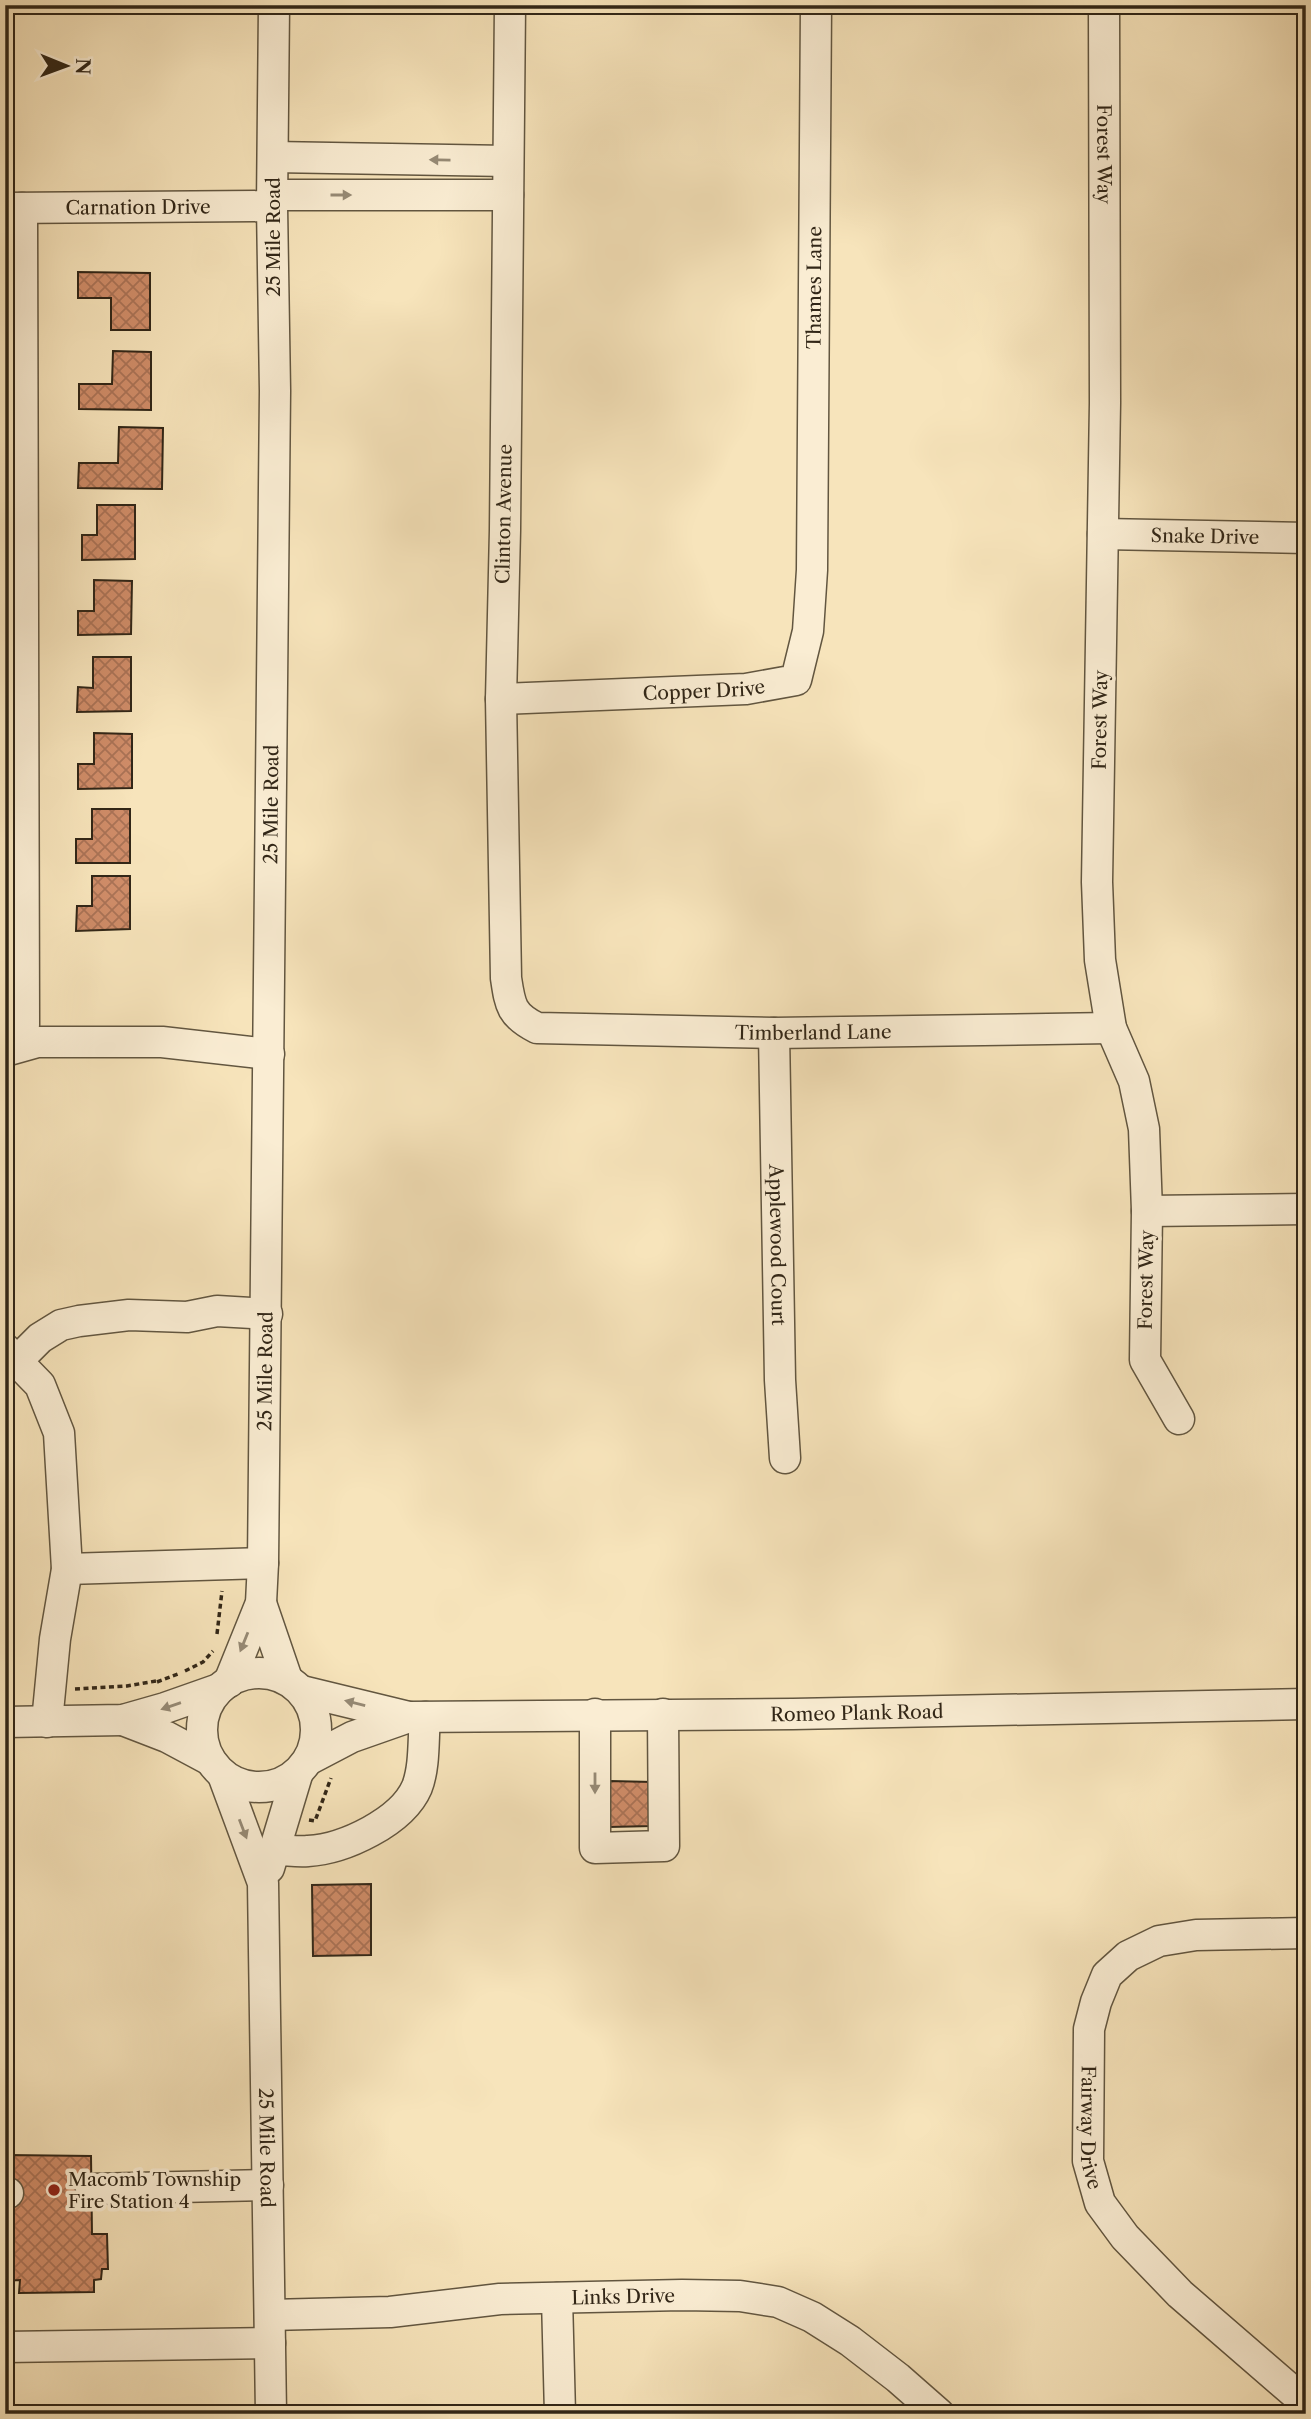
<svg xmlns="http://www.w3.org/2000/svg" width="1311" height="2419" viewBox="0 0 1311 2419" font-family="'Libre Caslon Text',serif">
<defs>
<pattern id="building-cross-hatch" width="8" height="8" patternUnits="userSpaceOnUse" patternTransform="scale(1.75)"><rect width="8" height="8" fill="#cf8c68"/><path d="M0 0l8 8M0 8l8-8" fill="none" stroke="#a97255"/></pattern>
</defs>
<rect width="100%" height="100%" fill="#f7e4bb"/>
<filter id="stains"><feTurbulence type="fractalNoise" baseFrequency=".00286" numOctaves="4"/><feColorMatrix values="0 0 0 0 .2 0 0 0 0 .09 0 0 0 0 .02 0 0 0 .5 -.17"/></filter>
<radialGradient id="worn" r=".72"><stop offset=".6" stop-color="#630" stop-opacity="0"/><stop offset="1" stop-color="#630" stop-opacity=".3"/></radialGradient>
<!-- building -->
<path fill="url(#building-cross-hatch)" stroke="#312617" stroke-width="2" d="M78 272 150 273V330H111V298H78Z
M113 351 151 352V410L79 409V384H112Z
M119 427 163 428 162 489 78 488 79 463H118Z
M97 505H135V559L82 560V535H97Z
M94 580 132 581 131 634 78 635V611H94Z
M93 657H131V711L77 712 78 687 93 688Z
M94 733 132 734V788L78 789V764H94Z
M92 809H130V863H76V839H92Z
M92 876H130V929L76 931 77 906H92Z
M610 1781 652 1782V1826L609 1827Z
M371 1884V1955L313 1956 312 1885Z
M8 2155 91 2156 92 2234H107L108 2269H102L101 2279 94 2280V2292L19 2293 20 2280 5 2281V2236H14V2223H7Z"/>
<g fill="none" stroke-linecap="round" stroke-linejoin="round">
<!-- minor casing -->
<g stroke="#625640" stroke-width="33">
<g id="minor">
<path id="s1" d="M510 5 505 530 501 699 506 978C510 1005 511 1015 537 1028L774 1033 1111 1028"/>
<path id="s2" d="M1104 5 1105 403 1097 882 1100 960 1111 1028 1134 1081 1144 1129 1147 1211 1145 1360 1179 1419"/>
<path d="M273 157 508 161"/>
<path d="M273 195H508"/>
<path id="s3" d="M5 208 272 206"/>
<path d="M22 208 24 1025"/>
<path id="s4" d="M1103 534 1306 538"/>
<path id="s5" d="M501 699 746 689 796 680 808 631 812 570 816 5"/>
<path id="s6" d="M774 1033 780 1380 785 1458"/>
<path d="M5 1051 37 1042H162L269 1054"/>
<path d="M1147 1211 1306 1209"/>
<path d="M5 1349 40 1385 59 1433 67 1569 55 1639 47 1722"/>
<path d="M17 1361 40 1338 61 1325 79 1321 129 1315 187 1317 217 1311 267 1314"/>
<path d="M67 1569 263 1563"/>
<path d="M261 1603 287 1679"/>
<circle cx="259" cy="1730" r="57"/>
<path id="s7" d="M229 1682 261 1603 263 1563 275 391 272 206 274 5"/>
<path id="s8" d="M302 1691 409 1717 793 1714 1306 1704"/>
<path d="M595 1714V1848L664 1846 663 1714"/>
<path d="M123 1720 167 1737 210 1760"/>
<path d="M5 1722 123 1720 165 1708 219 1689"/>
<path d="M310 1759 352 1737 409 1717"/>
<path id="s9" d="M223 1775 263 1883 271 2414"/>
<path d="M275 1850C286 1850 297 1852 308 1851 344 1849 402 1822 417 1787 425 1766 423 1739 425 1717"/>
<path d="M269 1868 297 1775"/>
<path id="s10" d="M1306 1933 1196 1935 1159 1941 1128 1956 1107 1975 1096 2002 1089 2029 1088 2161 1100 2203 1125 2237 1180 2294 1306 2403"/>
<path d="M91 2189 268 2185"/>
<path d="M5 2193H8"/>
<path d="M557 2298 560 2414"/>
<path id="s11" d="M270 2315 390 2312 500 2299 682 2295 740 2296 778 2302 812 2317 850 2341 898 2378 939 2414"/>
<path d="M5 2347 270 2343"/>
</g>
</g>
<!-- path -->
<path stroke="#312617" stroke-width="3.5" stroke-dasharray="5 3.5" stroke-linecap="butt" d="M217 1634 222 1591
M185 1671 203 1662 213 1651
M157 1682 178 1674
M75 1689 127 1686 156 1681
M309 1820 315 1821 331 1778"/>
<!-- minor -->
<use href="#minor" stroke="#faedd3" stroke-width="30"/>
</g>
<!-- one-way arrows -->
<defs><path id="oneway-solid" d="M-6-.8H1V-3.2L6.5 0L1 3.2V.8H-6Z" transform="scale(1.75)"/></defs>
<g fill="#968a75">
<use href="#oneway-solid" transform="translate(440 160) rotate(-179)"/>
<use href="#oneway-solid" transform="translate(341 195)"/>
<use href="#oneway-solid" transform="translate(244 1642) rotate(112)"/>
<use href="#oneway-solid" transform="translate(355 1703) rotate(-166)"/>
<use href="#oneway-solid" transform="translate(171 1706) rotate(161)"/>
<use href="#oneway-solid" transform="translate(595 1783) rotate(90)"/>
<use href="#oneway-solid" transform="translate(243 1829) rotate(69)"/>
</g>
<!-- markers -->
<circle fill="#8f2418" stroke="#faedd3" stroke-width="2.5" cx="54" cy="2190" r="7"/>
<g text-anchor="middle" dominant-baseline="central" stroke-width="7" stroke-linejoin="round" paint-order="stroke">
<!-- street labels -->
<g font-size="19" fill="#312617" stroke="#faedd3">
<text stroke="none"><textPath href="#s2" startOffset="149">Forest Way</textPath></text>
<text stroke="none"><textPath href="#s3" startOffset="133">Carnation Drive</textPath></text>
<text transform="translate(273 237) rotate(-90)">25 Mile Road</text>
<text stroke="none"><textPath href="#s5" startOffset="690">Thames Lane</textPath></text>
<text transform="translate(504 514) rotate(-89)">Clinton Avenue</text>
<text stroke="none"><textPath href="#s4" startOffset="102">Snake Drive</textPath></text>
<text stroke="none"><textPath href="#s5" startOffset="203">Copper Drive</textPath></text>
<text transform="translate(1100 720) rotate(-89)">Forest Way</text>
<text stroke="none"><textPath href="#s7" startOffset="884">25 Mile Road</textPath></text>
<text stroke="none"><textPath href="#s1" startOffset="1312">Timberland Lane</textPath></text>
<text stroke="none"><textPath href="#s6" startOffset="212">Applewood Court</textPath></text>
<text transform="translate(1146 1280) rotate(-89)">Forest Way</text>
<text stroke="none"><textPath href="#s7" startOffset="317">25 Mile Road</textPath></text>
<text stroke="none"><textPath href="#s8" startOffset="558">Romeo Plank Road</textPath></text>
<text stroke="none"><textPath href="#s10" startOffset="366">Fairway Drive</textPath></text>
<text stroke="none"><textPath href="#s9" startOffset="380">25 Mile Road</textPath></text>
<text stroke="none"><textPath href="#s11" startOffset="354">Links Drive</textPath></text>
</g>
<!-- poi labels -->
<g font-size="19" fill="#312617" stroke="#faedd3" text-anchor="start">
<text x="68" y="2179">Macomb Township<tspan x="68" dy="22">Fire Station 4</tspan></text>
</g>
</g>
<!-- margin -->
<rect width="1311" height="2419" fill="none" stroke="#f7e4bb" stroke-width="28"/>
<rect x="7" y="7" width="1297" height="2405" fill="none" stroke="#312617" stroke-width="3.5"/>
<rect x="14" y="14" width="1283" height="2391" fill="none" stroke="#312617" stroke-width="2"/>
<!-- north arrow -->
<g transform="translate(66 66) rotate(91)" stroke="#faedd3" stroke-width="5" paint-order="stroke">
<path d="M0-5L12 26L0 18L-12 26Z" fill="#312617"/>
<text y="-10" font-size="19" font-weight="bold" text-anchor="middle" fill="#312617">N</text>
</g>
<rect width="100%" height="100%" filter="url(#stains)"/>
<rect width="100%" height="100%" fill="url(#worn)"/>
</svg>
